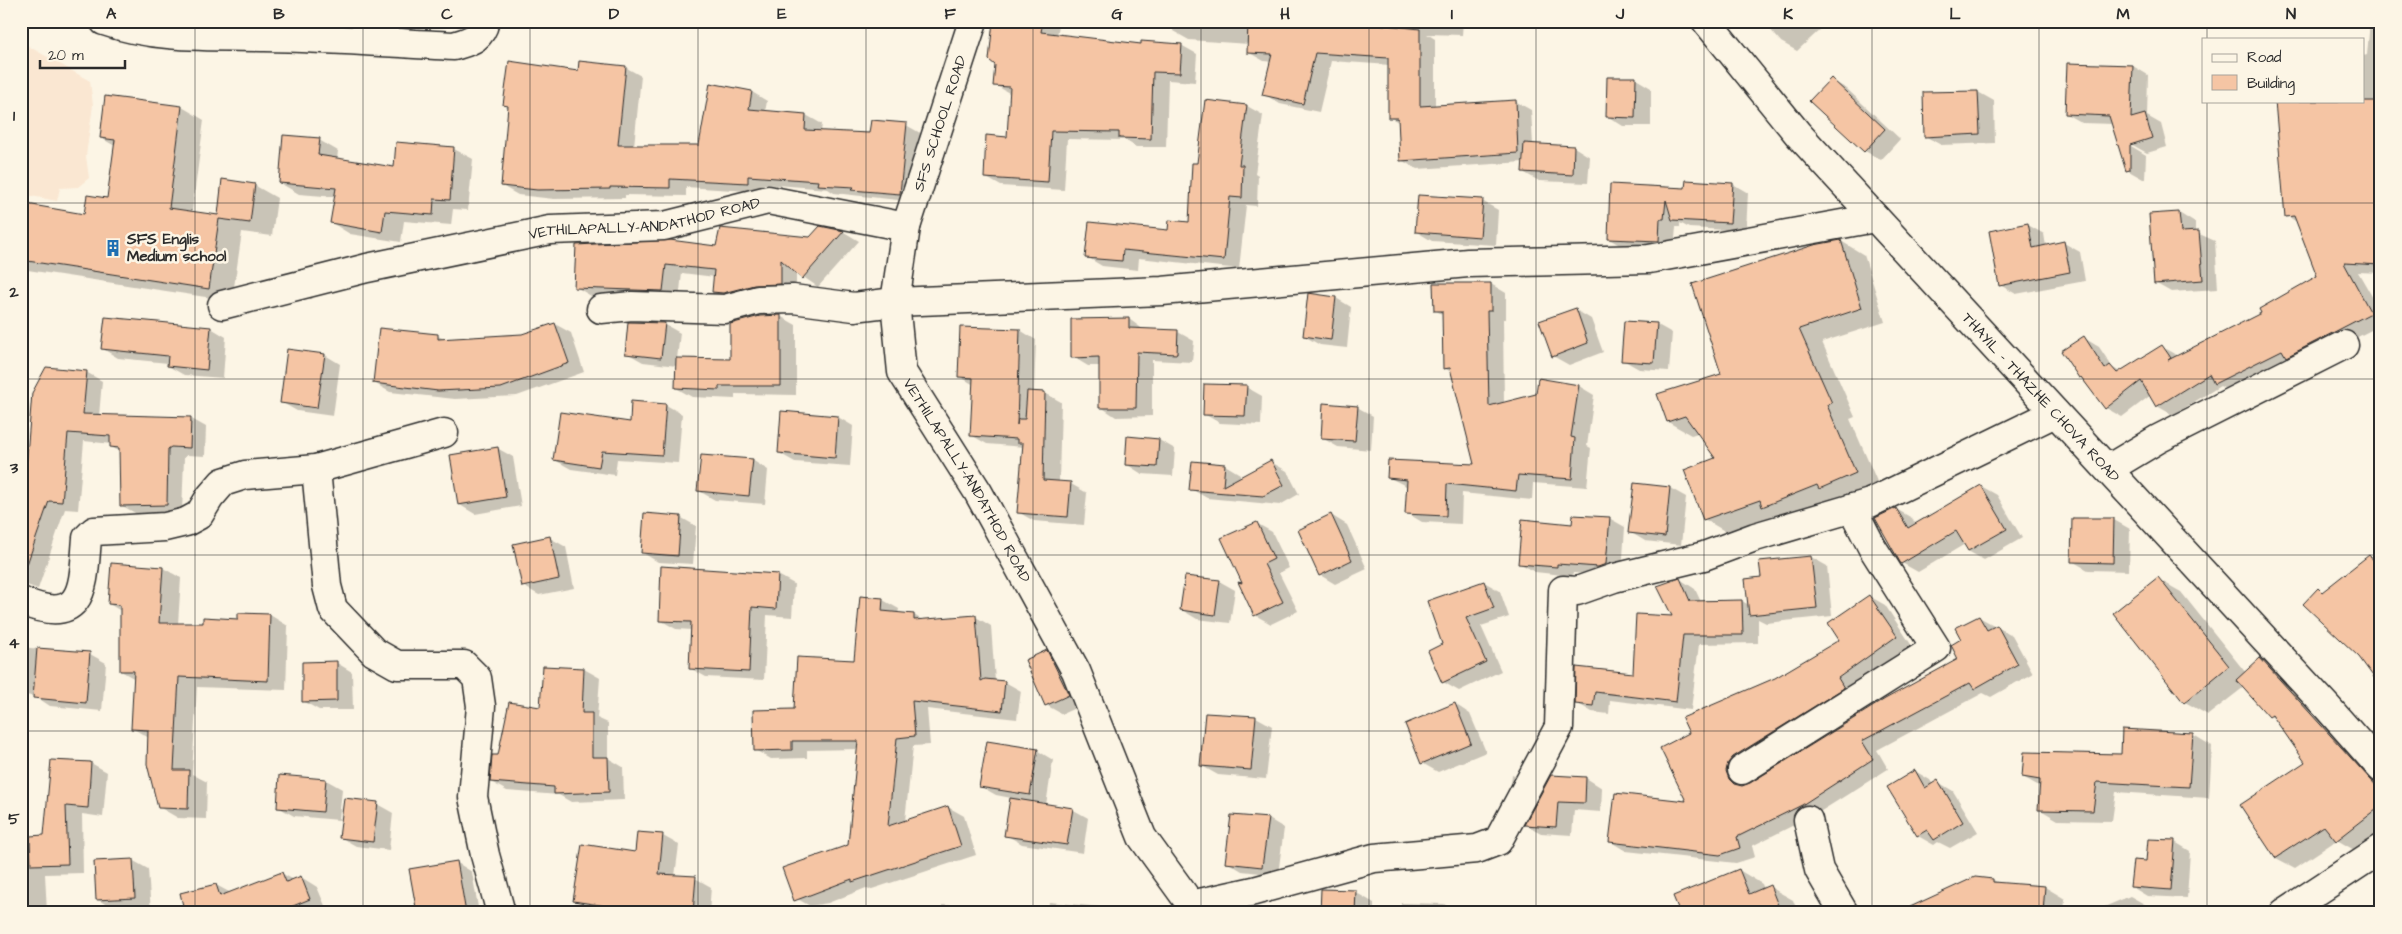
<svg xmlns="http://www.w3.org/2000/svg" width="2402" height="934" viewBox="0 0 2402 934" font-family="'Architects Daughter',sans-serif">
<rect width="100%" height="100%" fill="#fcf5e5"/>
<filter id="ink" filterUnits="userSpaceOnUse"><feTurbulence type="fractalNoise" baseFrequency=".02" numOctaves="2"/><feDisplacementMap in="SourceGraphic" scale="10" xChannelSelector="R" yChannelSelector="G"/><feConvolveMatrix kernelMatrix="1 2 1 2 8 2 1 2 1" color-interpolation-filters="sRGB"/></filter>
<g filter="url(#ink)">
<!-- built -->
<path fill="#fae7d2" d="M21 42 90 81 93 105 86 156 89 178 78 187 60 188 57 201 21 194Z"/>
<!-- shadow -->
<path fill="#0003" d="M994 21H1060L1057 35 1142 45H1181L1197 54 1195 82 1168 80 1166 147H1136L1125 140 1067 139 1064 190 1001 186 985 177 1008 138 1011 94 995 85 997 64Z
M1174 21H1372V26L1409 29 1402 25V21H1463L1462 35 1427 34 1435 39V106L1515 101 1531 110 1533 145 1574 147 1590 157 1588 183 1539 181 1523 172 1524 162 1417 169 1401 160 1400 123 1389 117 1390 65 1331 61 1319 112 1280 104 1264 94 1272 62 1264 61 1248 52 1249 44 1189 40 1173 31Z
M1763 21H1818L1823 27 1797 51 1781 42Z
M2370 21H2381V273L2358 272 2381 312V325L2303 365 2231 392 2220 386 2173 415 2157 406 2151 395 2122 417 2106 408 2080 377 2084 338 2099 347 2113 368 2120 372 2162 347 2178 356 2263 314 2318 276 2297 222 2287 216 2363 101V56L2367 55Z
M2133 66 2148 75 2147 116 2161 124 2167 147 2147 153 2131 144V146L2146 155 2145 179H2143L2127 170 2113 124 2082 123 2066 114Z
M625 67 641 76 634 146 700 147 752 92 767 101 765 112 806 115 822 124 821 132 870 134 906 125 922 134 916 202 834 193 828 189 764 184 763 192 686 187V196L625 195V198L554 199 518 195 502 186 510 107 504 104 579 72Z
M1636 79 1651 88V126H1623L1607 116Z
M1831 80 1847 89 1900 139 1881 160 1865 151 1811 101Z
M1978 92 1994 101 1995 143 1941 145 1925 136 1924 94Z
M106 97 182 107 204 120 192 212 219 216 254 185 277 198 272 236 242 232 232 301 21 269V204L85 215 108 200 115 146 101 138Z
M1206 101 1247 106 1263 115 1255 174 1258 176 1257 206 1246 205 1239 269 1139 258 1138 270 1102 266 1087 257 1191 223Z
M319 140 338 151 337 160 395 169 454 149 473 159 468 210 453 209 451 225 404 221 401 242 350 234 332 223 336 197 299 194 280 183Z
M1733 184 1748 193 1746 231 1689 228 1680 223V227H1676L1674 250 1625 248 1609 239 1611 186 1686 189Z
M1482 201 1498 210 1496 245 1432 241 1417 232Z
M2179 213 2195 223V232L2215 241 2218 289 2171 292 2155 283Z
M2028 225 2044 234 2046 246 2064 243 2080 252 2085 281 2016 294 2000 285Z
M820 227 844 232 859 241 818 287 796 272V292L729 301 713 292 715 277 682 273 679 300 591 296 576 287 717 247 811 238Z
M1841 241 1864 255 1885 322 1822 342 1855 417 1850 419 1879 486 1787 520 1778 514 1728 533 1704 519 1717 459 1698 433 1691 435 1668 422 1722 375Z
M1491 284 1506 293V319H1503L1504 404 1579 386 1594 395 1587 446 1591 448 1587 487 1533 483 1532 500 1462 493 1461 524 1422 522 1407 513 1408 487 1388 477 1476 465 1451 372 1444 368 1443 315 1435 310Z
M1336 298 1351 307 1347 348 1320 345 1304 336Z
M1576 310 1591 319 1603 352 1569 365 1553 356Z
M780 316 796 325V395L735 394V399L692 397 676 388 677 366 643 362 627 353 664 324 680 333 677 359 731 361Z
M1129 319 1144 330 1178 332 1194 341 1192 362 1152 360V416L1116 417 1101 407V366H1088L1073 357Z
M555 324 571 333 584 372 517 396 455 399 390 392 374 383 438 336 444 339 522 336Z
M1656 324 1672 333 1669 371 1639 369 1623 360Z
M211 328 226 337 223 378 184 375 168 366V363L118 358 103 349Z
M1020 330 1036 340 1034 392 1045 393 1061 402 1059 482 1071 484 1087 493 1084 525 1034 521 1018 512 1024 447 987 444 971 435 974 385 959 376Z
M325 355 340 364 333 416 297 411 281 402Z
M86 372 102 381 99 416 190 418 206 427 205 456 187 455 184 458 182 513 137 514 121 505V452L111 447V444L84 441 78 510 65 509 38 589 21 583V468L27 469Z
M1246 387 1262 396 1261 425 1220 423 1204 414Z
M666 405 682 414 678 463 617 459 615 475 571 469 555 460Z
M1357 407 1373 416 1371 450 1338 447 1322 438Z
M838 417 853 426 850 466 795 462 779 453Z
M1159 440 1175 449 1173 476 1142 474 1126 464Z
M497 448 513 457 521 506 475 514 460 505Z
M752 460 768 470 765 504 715 500 699 491Z
M1271 462 1287 471 1299 494 1280 505 1207 498 1191 489 1225 465 1240 474V478Z
M1981 486 1997 495 2022 538 1984 560 1968 551 1965 544 1918 572 1902 563 1876 519 1896 509 1912 518 1916 525Z
M1670 488 1686 497 1681 545 1645 541 1630 532Z
M1331 515 1347 525 1367 569 1335 584 1320 575Z
M680 517 696 526 693 564 658 562 643 553Z
M1609 518 1625 527 1622 573 1615 575 1573 573 1572 576 1535 572 1519 563 1573 525Z
M2114 520 2130 529 2129 571 2088 570 2072 561Z
M1256 523 1272 532 1289 568 1279 573 1298 611 1271 624 1255 615 1244 584Z
M550 538 566 547 574 588 539 595 523 586Z
M2369 556 2381 563V685L2318 589 2324 592Z
M1811 557 1827 566 1832 616 1766 623 1758 619V643L1699 644 1691 710 1610 700 1609 714 1592 712 1577 703 1578 668 1634 675 1674 618 1680 579 1695 589 1701 602 1742 601 1749 605 1762 578 1761 562Z
M163 568 181 578 178 624 204 625 270 615 288 626 286 690 197 687 192 774 207 782 206 819 178 818 159 807 149 738 132 728 135 679 121 671V611L109 604Z
M778 575 794 584 792 617 767 615 764 680 706 677 690 668 692 630 676 629 660 620Z
M2158 579 2181 592 2246 673 2260 659 2279 670 2381 784V831L2356 851 2337 840 2295 868 2276 858 2242 805 2307 762 2277 720 2270 716 2244 687 2208 715 2185 702Z
M1219 581 1235 590 1230 623 1197 619 1182 610Z
M1484 582 1500 591 1509 617 1481 626 1501 671 1459 691 1443 682V645Z
M1869 596 1885 605 1912 646 1853 687 1742 781 1744 786 1751 784 1959 660 1963 640 1979 617 2012 635 2033 673 1991 697 1983 693 1877 750 1888 769 1818 813 1752 846 1755 857 1736 863 1626 851 1611 842 1688 802 1691 734 1775 679 1841 640Z
M883 600 899 609 898 614 914 615 922 620 976 617 991 626 995 681 1005 682 1021 691 1017 719 927 709 930 745 913 746 905 821 948 807 964 816 976 855 869 890 866 888 828 903 810 906 794 897 850 846 858 749 807 750V758L771 759 755 750 795 710 855 661Z
M21 647 90 654 106 663 102 711 50 706 35 696 21 695Z
M1047 652 1063 661 1084 704 1062 714 1046 705Z
M337 663 352 672 353 710H319L303 701Z
M584 669 600 678 597 718 608 723V758L623 767 624 800 571 802 559 795 507 791 491 782 541 709Z
M2381 694V703L2377 697Z
M1455 704 1470 714 1486 752 1438 772 1422 763Z
M1256 717 1272 726 1266 779 1218 775 1202 766Z
M2192 734 2212 746 2209 798 2116 792 2112 821 2058 820 2039 809 2041 787 2023 777 2122 755Z
M1038 751 1053 760 1046 805 1072 809 1088 818 1083 853 1022 844 1006 835 1011 798 996 795 980 786Z
M91 763 107 772 103 817 82 814 83 873 45 874 47 913H21V841L32 842 45 836Z
M1915 771 1930 780 1933 785 1938 782 1953 791 1978 832 1950 848 1938 842 1934 845 1918 836 1888 787Z
M1512 774 1532 783 1526 793 1511 785Z
M1552 776 1586 778 1602 788 1601 812 1574 810 1572 835 1541 833 1526 825Z
M326 780 342 789 339 820 294 816 278 807Z
M377 804 393 813 389 850 356 846 340 837Z
M1269 819 1284 828 1278 875 1242 871 1227 862Z
M663 836 679 845 675 876 695 878 711 887 709 913H612L590 909 575 900 636 853Z
M2175 842 2190 851 2187 898 2147 896 2132 887 2148 862Z
M132 860 148 869 151 913H109L110 907 97 899Z
M456 862 472 872 479 913H418Z
M1739 870 1762 884 1764 889 1770 887 1793 900 1798 913H1681Z
M281 873 294 880 301 877 317 887 326 908 319 911 320 913H186L216 885 231 893Z
M1975 878 1993 880 1999 883 2045 887 2065 899 2064 913H1900Z
M1355 892 1374 903V913H1322Z
M2130 896 2146 905 2149 913H2090Z
M1049 902 1112 908 1121 913H1048Z
M1401 903 1444 904 1458 913H1401Z
M942 905 979 907 989 913H942Z
M1259 908 1266 913H1243Z
M2322 908 2350 911 2354 913H2315Z"/>
<!-- building -->
<path fill="#f5c5a4" stroke="#2b2b2b" d="M993 21H1043L1041 32 1141 44V41L1182 44 1180 73 1153 72 1151 139 1119 138V132L1051 131 1048 182 984 178 986 135 1007 137 1010 87 993 86 995 65 989 60Z
M1248 21H1350L1420 29V106L1516 100 1518 153 1400 161 1398 118H1388V58L1315 53 1303 104 1262 95 1272 54 1247 53Z
M509 61 578 71 579 61 626 66 618 145H699L710 83 752 91 749 109 806 114 805 130 869 133 871 120 907 123 900 194 851 190 854 187 817 185 818 181 748 176V183L670 179V188L610 187V189L537 190 501 186 508 106 503 105Z
M2067 63 2133 65 2131 118 2145 114 2152 138 2130 145V170L2126 171 2109 116 2065 114Z
M1607 77H1636L1635 118 1606 117Z
M1831 78 1885 129 1864 152 1809 101Z
M1978 91 1980 134 1924 137 1923 92Z
M105 96 182 106 169 208 218 215 222 179 255 184 250 223 219 219 209 289 21 260V203L84 214 87 195 107 198 115 140 100 138Z
M1205 100 1247 105 1239 165H1243L1242 198 1230 197 1224 260 1123 250 1122 261 1085 258 1089 222 1168 230 1169 220 1189 222 1192 163H1197Z
M2275 101H2381V265L2344 263 2371 313 2286 357 2282 350 2214 384 2209 374 2156 407 2141 381 2105 409 2081 377 2079 378 2061 351 2084 336 2105 369 2110 365 2117 373 2162 345 2171 358 2168 360 2261 313 2259 309 2317 276 2294 216 2285 217Z
M283 135 320 138 318 155 394 167 396 142 454 147 450 200 434 199 433 215 385 211 382 232 330 223 336 188 279 183Z
M1524 143 1574 146 1573 175 1522 172Z
M1686 180 1733 183 1730 223 1672 220 1666 200 1664 219H1660L1659 241 1608 239 1610 184 1685 188Z
M1418 195 1483 199 1480 237 1415 232Z
M2179 212 2181 232 2199 231 2203 280 2154 284 2149 214Z
M2028 223 2033 248 2064 241 2070 272 1999 286 1989 231Z
M820 226 844 231 802 279 781 260V284L754 285 723 293 712 292 714 270 666 265 663 291 574 288 576 245 670 240 716 246 720 228 810 237Z
M1841 240 1862 308 1799 329 1832 403 1827 405 1856 473 1819 489 1817 485 1762 507 1760 500 1703 520 1684 470 1715 458 1685 416 1667 422 1657 394 1721 374 1692 284 1814 245Z
M1433 283H1491V311H1487L1489 406 1536 394 1538 378 1579 385 1571 437 1575 438 1572 479 1518 475 1516 491 1447 484 1446 516 1405 514 1407 480 1387 478 1388 460 1474 464 1450 368 1443 369 1442 311H1434Z
M1308 293 1336 297 1331 340 1303 336Z
M1576 308 1588 343 1552 357 1539 321Z
M781 315V386H719V390L675 388 676 358 730 359V324L760 316Z
M105 317 211 327 207 370 167 366 168 356 101 349Z
M1129 318V328L1178 330 1177 354 1137 352 1136 408H1099V357L1071 358V319Z
M1624 321 1657 323 1654 363 1621 361Z
M628 322 665 323 661 358 625 354Z
M555 323 569 363 501 388 438 391 373 383 379 328 438 334V339L522 334Z
M960 327 1020 329 1017 425 1018 419H1025L1027 391 1045 392 1043 480 1071 482 1068 517 1017 513 1023 443H1017V439L970 436 973 378 958 377Z
M287 349 325 354 317 408 280 403Z
M46 367 87 371 83 414 191 417 190 448 171 447 168 449 167 505 120 506 119 448 110 447V436L68 433 62 502 49 501 25 570H21V467L26 468 32 393Z
M1204 384 1247 385 1245 416 1203 415Z
M631 401 666 404 662 455 602 451 599 467 553 460 560 412 630 422Z
M1323 403 1358 406 1355 441 1321 439Z
M781 411 838 416 835 458 778 453Z
M1127 436 1159 439 1157 467 1125 465Z
M498 447 506 497 458 505 450 455Z
M701 455 753 459 749 496 697 491Z
M1271 460 1284 485 1263 496 1189 490 1192 461 1225 464 1223 486Z
M1634 483 1670 487 1665 537 1628 533Z
M1981 485 2007 529 1968 551 1956 531 1901 564 1875 518 1896 508 1908 528Z
M644 513 681 516 678 556 641 553Z
M1331 514 1352 560 1319 576 1298 530Z
M1573 515 1610 517 1606 564 1598 567 1557 564V567L1518 564 1522 519 1572 524Z
M2072 518H2114L2113 563 2071 562Z
M1257 522 1274 559 1264 564 1283 602 1254 616 1238 582 1242 583 1221 538Z
M550 536 559 579 522 587 513 544Z
M2369 555 2381 569V687L2359 657 2303 604 2318 588 2322 592Z
M1811 556 1817 608 1749 615 1745 579 1761 577 1759 561Z
M111 563 163 567 159 623H203V617L238 619V613L270 614 268 681 179 677 174 770H189L188 809 158 808 147 764 148 730 131 729 134 671H120V605L108 604Z
M661 566 778 574 776 609 752 607 749 672 689 669 691 622 659 621Z
M1185 576 1220 580 1215 615 1180 610Z
M2158 577 2229 666 2184 703 2113 613Z
M1680 578 1690 601 1742 600 1743 635H1683L1676 702 1595 692 1593 706 1575 704 1576 667 1633 673 1636 614 1672 616 1657 586Z
M1484 581 1494 608 1466 618 1486 662 1442 683 1428 651 1442 644 1427 601Z
M1869 595 1897 636 1838 678 1844 688 1733 757 1728 763 1726 771 1729 779 1734 784 1742 786 1750 783 1885 699 1958 659 1951 645 1961 639 1955 628 1979 616 1987 630 1997 625 2018 664 1974 689 1970 683 1862 741 1873 759 1802 805 1737 837 1740 848 1720 855 1609 842 1615 793 1686 801 1660 748 1689 733 1682 718 1775 678 1839 640 1828 623Z
M860 596 883 598 882 611 914 614V620L976 615 981 681 985 679 1005 681 1002 711 912 701 915 736 897 738 888 826 948 806 961 846 852 882V879L794 901 782 868 848 845 858 741H792V750L754 751 753 710 794 709 797 657 854 660Z
M37 648 90 652 86 703 33 698Z
M1047 650 1069 695 1045 706 1025 660Z
M2260 658 2381 791V806L2336 841 2324 826 2275 858 2240 805 2305 762 2272 715 2269 717 2236 680Z
M337 661V701L302 702V662Z
M543 666 584 668 582 713H592V757H608L609 792 554 794V787L490 782 492 755H498L509 702 540 707Z
M1455 703 1471 743 1421 764 1405 724Z
M1205 713 1256 716 1251 770 1200 766Z
M2122 729 2193 733 2189 787 2097 782 2093 811 2038 810 2040 780 2022 777 2024 752 2121 754Z
M987 741 1038 749 1030 795 979 787Z
M51 760 91 762 88 808 66 806 68 864 31 865 30 836 44 835Z
M1915 770 1925 788 1938 780 1963 822 1934 840 1927 830 1917 836 1887 787Z
M279 775 326 779 323 812 277 808Z
M1551 775 1586 777 1585 803 1558 802 1556 827 1524 825Z
M344 798 378 802 373 842 339 838Z
M1010 798 1073 808 1067 845 1004 836Z
M1231 815 1269 818 1262 867 1225 863Z
M637 832 663 834 659 874 696 876 693 913 633 910 573 901 582 844 635 852Z
M2148 839 2175 840 2171 890 2130 887 2133 860 2146 861Z
M133 859 135 898 96 900 94 861Z
M457 861 466 913H417L409 869Z
M1739 869 1749 894 1770 885 1781 913H1680L1673 896Z
M282 872 286 882 301 876 310 899 276 913H182L184 910 180 893 216 884 220 896Z
M1975 877 1993 879V882L2045 886 2043 913H1897Z
M1321 889 1356 890 1355 913H1320Z"/>
<g fill="none" stroke-linecap="round" stroke-linejoin="round">
<!-- minor casing -->
<g stroke="#2b2b2b" stroke-width="31">
<g id="minor">
<path d="M104 21C155 39 211 36 265 37 328 38 391 43 454 46 470 41 481 39 485 21"/>
<path id="s1" d="M1706 21 1798 134 2328 708 2381 768"/>
<path id="s2" d="M906 227 973 21"/>
<path id="s3" d="M222 305 367 268 550 230 664 226 768 200 906 227 895 302 902 372 978 492 1076 671 1142 837 1197 913"/>
<path d="M601 309 632 306 725 309 758 300 793 299 854 307 895 302 1162 291 1468 263 1649 259 1875 218"/>
<path d="M316 469 327 586 333 609 374 652 397 665H464L477 678 481 706 473 797 485 855 501 913"/>
<path d="M2108 469 2158 439 2344 345"/>
<path d="M21 601C86 628 83 585 87 538L94 531 165 527 186 522 199 515 210 497 223 482 245 475 316 469 444 433"/>
<path d="M1742 770 1936 648 1872 547 1852 508"/>
<path d="M1808 820 1819 870 1844 913"/>
<path d="M1191 905 1254 891 1374 858 1477 849 1498 841 1559 727 1563 590 1577 591 1614 578 1704 556 1755 537 1870 503 2055 413"/>
<path d="M2284 913 2381 849"/>
</g>
</g>
<!-- minor -->
<use href="#minor" stroke="#fcf5e5" stroke-width="28"/>
</g>
</g>
<!-- grid -->
<path fill="none" stroke="#2b2b2b" stroke-width="1" stroke-opacity="0.55" d="M195 21V913M363 21V913M530 21V913M698 21V913M866 21V913M1033 21V913M1201 21V913M1369 21V913M1536 21V913M1704 21V913M1872 21V913M2039 21V913M2207 21V39M2207 101V913M21 203H2381M21 379H2381M21 555H2381M21 731H2381"/>
<!-- icons -->
<defs>
<g id="building-bare" transform="scale(1.35)"><path d="M-4-6H4V6H1V3H-1V6H-4ZM-2.5-4.3h1.7v1.8h-1.7ZM.8-4.3h1.7v1.8H.8ZM-2.5-1h1.7V.8h-1.7ZM.8-1h1.7V.8H.8Z" fill="#1f6fb2" stroke="#fcf5e5" stroke-width="2.5" paint-order="stroke"/></g>
</defs>
<g fill-rule="evenodd">
<use href="#building-bare" x="113" y="248"/>
</g>
<g text-anchor="middle" dominant-baseline="central" stroke-width="5" stroke-linejoin="round" paint-order="stroke">
<!-- street labels -->
<g font-size="15" fill="#2b2b2b" stroke="#fcf5e5">
<text stroke="none"><textPath href="#s2" startOffset="109">SFS SCHOOL ROAD</textPath></text>
<text stroke="none"><textPath href="#s3" startOffset="432">VETHILAPALLY-ANDATHOD ROAD</textPath></text>
<text stroke="none"><textPath href="#s1" startOffset="504">THAYIL - THAZHE CHOVA ROAD</textPath></text>
<text stroke="none"><textPath href="#s3" startOffset="971">VETHILAPALLY-ANDATHOD ROAD</textPath></text>
</g>
<!-- poi labels -->
<g font-size="15" font-weight="bold" fill="#2b2b2b" stroke="#fcf5e5" text-anchor="start">
<text x="127" y="239">SFS Englis<tspan x="127" dy="17">Medium school</tspan></text>
</g>
</g>
<!-- margin -->
<rect width="2402" height="934" fill="none" stroke="#fcf5e5" stroke-width="55"/>
<!-- legend -->
<rect x="2202" y="38" width="162" height="65" fill="#fcf5e5" stroke="#a8a49b"/>
<rect x="2212" y="54" width="25" height="8" fill="#fcf5e5" stroke="#a8a49b"/>
<text x="2247" y="62" font-size="15" fill="#2b2b2b">Road</text>
<rect x="2212" y="75" width="25" height="15" fill="#f5c5a4" stroke="#a8a49b"/>
<text x="2247" y="88" font-size="15" fill="#2b2b2b">Building</text>
<!-- scale -->
<path d="M40 60v8h85v-8" fill="none" stroke="#2b2b2b" stroke-width="2.5"/>
<text x="48" y="60" font-size="15" fill="#2b2b2b" stroke="#fcf5e5" stroke-width="4" paint-order="stroke">20 m</text>
<rect x="28" y="28" width="2346" height="878" fill="none" stroke="#2b2b2b" stroke-width="2"/>
<g font-size="16" text-anchor="middle" font-weight="bold" fill="#2b2b2b">
<text x="111" y="19">A</text>
<text x="279" y="19">B</text>
<text x="447" y="19">C</text>
<text x="614" y="19">D</text>
<text x="782" y="19">E</text>
<text x="950" y="19">F</text>
<text x="1117" y="19">G</text>
<text x="1285" y="19">H</text>
<text x="1452" y="19">I</text>
<text x="1620" y="19">J</text>
<text x="1788" y="19">K</text>
<text x="1955" y="19">L</text>
<text x="2123" y="19">M</text>
<text x="2291" y="19">N</text>
<text x="14" y="121">1</text>
<text x="14" y="297">2</text>
<text x="14" y="473">3</text>
<text x="14" y="648">4</text>
<text x="14" y="824">5</text>
</g>
</svg>
